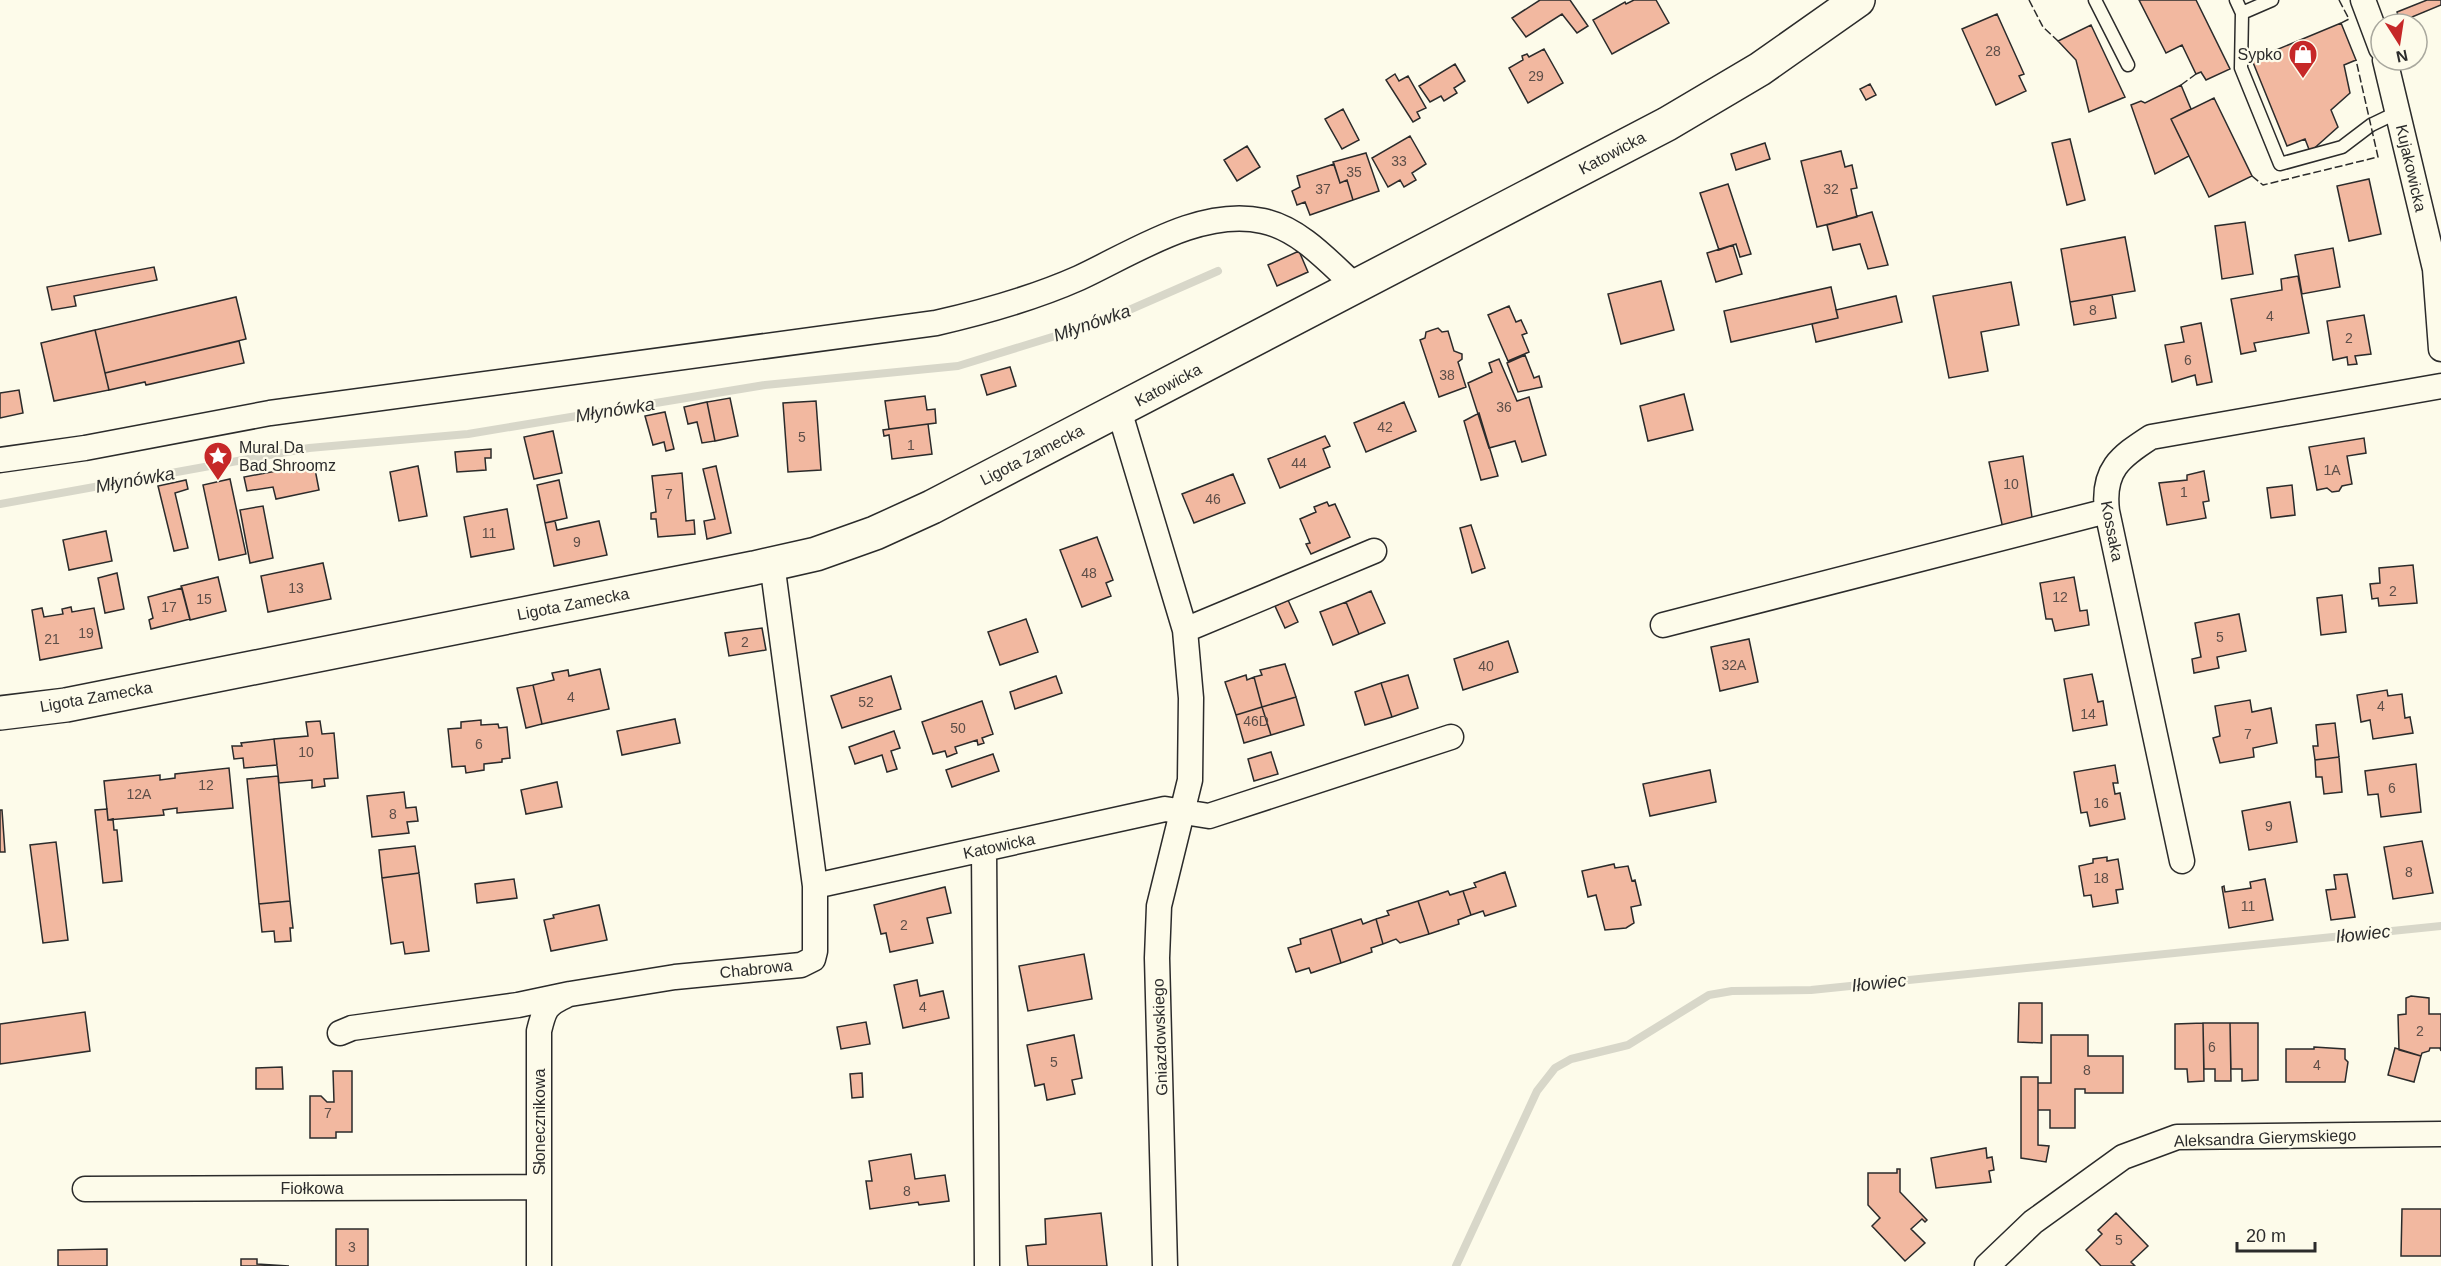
<svg xmlns="http://www.w3.org/2000/svg" width="2441" height="1266" viewBox="0 0 2441 1266" font-family="Helvetica,sans-serif">
<rect width="100%" height="100%" fill="#fdfbea"/>
<g fill="none" stroke-linecap="round" stroke-linejoin="round">
<!-- stream -->
<path stroke="#d8d7c9" stroke-width="8" d="M0 504 309 448 468 434 765 385 958 366 1104 321 1218 271
M1456 1266 1537 1091 1555 1068 1571 1059 1628 1045 1709 995 1732 991 1811 990 2441 926"/>
</g>
<!-- building -->
<path fill="#f2b8a0" stroke="#2b2b2b" stroke-width="1.5" d="M1540 0H1570L1588 26 1577 33 1562 14 1526 37 1512 18Z
M1634 0H1656L1669 23 1612 54 1593 20 1625 2 1626 4Z
M2139 0H2196L2230 69 2206 80 2201 72 2196 74 2182 45 2166 53Z
M2427 0H2441V5L2400 22 2397 12Z
M1997 14 2024 74 2019 76 2026 91 1996 105 1962 29Z
M2341 23 2356 60 2344 65 2350 93 2331 110 2338 127 2310 152 2305 139 2287 146 2252 60Z
M2091 25 2125 97 2089 112 2076 60 2058 41Z
M1544 49 1563 83 1528 103 1509 68 1523 60 1522 56 1527 54 1529 57Z
M1455 64 1465 81 1454 88 1457 93 1444 101 1441 96 1430 102 1419 86Z
M1395 74 1399 81 1408 76 1426 108 1417 112 1420 118 1413 122 1386 80Z
M1870 84 1876 95 1866 100 1860 89Z
M2181 85 2191 109 2171 119 2189 156 2155 174 2131 105 2141 101 2145 103Z
M2214 98 2252 176 2209 197 2171 119Z
M1343 109 1359 140 1342 149 1325 119Z
M1410 136 1426 164 1412 173 1416 180 1404 187 1400 180 1388 187 1372 158Z
M2070 139 2085 200 2067 205 2052 143Z
M1765 143 1770 159 1736 170 1731 154Z
M1247 146 1260 167 1237 181 1224 160Z
M1841 151 1845 167 1852 165 1857 188 1851 189 1857 217 1817 227 1801 161Z
M1366 153 1379 191 1353 200 1347 180 1340 183 1333 162Z
M1334 164 1340 183 1347 180 1353 200 1310 215 1305 202 1297 205 1292 191 1300 187 1297 176Z
M2369 179 2381 234 2349 241 2337 186Z
M1728 184 1751 254 1740 257 1736 244 1719 250 1700 193Z
M1872 212 1888 265 1868 269 1860 244 1833 250 1827 225Z
M2245 222 2253 274 2222 279 2215 226Z
M2125 237 2135 291 2070 302 2061 249Z
M1733 245 1742 274 1716 282 1707 253Z
M2333 248 2340 287 2302 294 2295 255Z
M1299 251 1308 272 1277 286 1268 265Z
M154 267 157 280 74 296 76 306 52 310 47 287Z
M2298 276 2309 333 2254 343 2256 351 2241 354 2231 299 2282 290 2281 279Z
M1661 281 1674 330 1621 344 1608 294Z
M2011 282 2019 325 1981 332 1988 371 1949 378 1933 296Z
M1831 287 1838 318 1731 342 1724 311Z
M2112 295 2116 318 2074 325 2070 302Z
M1896 296 1902 322 1816 342 1812 324 1838 318 1836 310Z
M236 297 246 339 105 373 95 330Z
M1509 306 1516 322 1521 320 1527 333 1522 335 1529 352 1508 361 1488 315Z
M2364 315 2371 354 2355 356 2357 364 2348 365 2347 357 2333 360 2327 321Z
M2201 323 2212 382 2197 385 2195 375 2172 382 2165 345 2184 342 2181 327Z
M1438 328 1442 332 1448 331 1454 351 1462 354V359L1458 362 1466 387 1439 397 1420 340 1425 338 1426 332Z
M95 330 109 390 54 401 41 343Z
M239 341 244 363 146 385 145 382 109 390 105 373Z
M1525 355 1534 378 1539 376 1542 387 1518 392 1507 363Z
M1499 359 1517 401 1529 397 1546 455 1522 462 1515 441 1489 448 1468 383 1492 372 1489 363Z
M1010 367 1016 386 987 395 981 375Z
M19 390 23 413 0 418V393Z
M1684 394 1693 430 1648 441 1640 406Z
M925 396 927 410 935 409 936 423 889 429 885 401Z
M730 398 738 436 715 441 707 402Z
M816 401 821 470 788 472 783 403Z
M707 402 715 441 702 443 697 422 688 424 684 407Z
M1404 402 1416 431 1366 452 1354 423Z
M665 412 674 449 666 451 664 442 653 445 645 416Z
M1479 413 1498 476 1481 480 1464 421Z
M928 424 932 454 892 459 889 435 884 436 883 430Z
M553 431 562 473 534 479 524 437Z
M1325 436 1330 446 1323 449 1330 467 1280 488 1268 459Z
M2364 438 2366 453 2347 456 2352 484 2342 486 2339 491 2332 492 2327 488 2317 490 2309 447Z
M491 449V458H485L486 470 457 472 455 452Z
M2023 456 2033 524 2003 529 1989 462Z
M314 464 319 490 276 499 273 487 247 491 244 477Z
M418 466 427 516 399 521 390 472Z
M716 466 731 533 707 539 704 521 715 519 703 469Z
M2204 471 2209 501 2203 502 2206 518 2167 525 2159 483 2187 480V475Z
M682 473 686 521 694 520 695 534 658 537 656 519H651V513L656 512 652 476Z
M1233 474 1245 503 1194 523 1182 494Z
M230 479 246 554 219 560 203 485Z
M186 480 188 489 175 493 188 548 174 551 158 486Z
M559 480 567 518 545 523 537 485Z
M2292 485 2295 515 2271 518 2267 488Z
M1327 502 1329 506 1335 504 1350 537 1311 554 1306 544 1310 543 1300 519 1316 512 1314 507Z
M263 506 273 558 250 563 240 510Z
M507 509 514 549 471 557 464 517Z
M555 521 557 530 599 521 607 555 554 566 545 523Z
M1471 525 1485 568 1472 573 1460 528Z
M106 531 112 561 69 570 63 540Z
M1097 537 1113 580 1106 583 1111 596 1082 607 1060 550Z
M323 563 331 599 268 612 261 576Z
M2413 565 2417 603 2379 606 2378 598 2372 599 2370 584 2380 583 2379 568Z
M117 573 124 609 105 613 98 578Z
M218 577 226 611 190 620 181 586Z
M2074 577 2080 611 2087 610 2089 625 2055 631 2052 619H2046L2040 583Z
M182 588 190 619 151 629 149 620 153 618 148 597Z
M1371 591 1385 623 1359 634 1346 602Z
M2342 595 2346 632 2321 635 2317 598Z
M1288 600 1298 622 1285 628 1275 606Z
M1346 602 1359 634 1333 645 1320 612Z
M71 607 72 612 94 608 102 648 40 660 32 610 42 608 44 617 63 614 62 609Z
M2239 614 2246 651 2217 657 2219 668 2194 673 2192 659 2201 657 2195 623Z
M1026 619 1038 652 1000 665 988 632Z
M762 628 766 650 729 656 725 633Z
M1749 639 1758 682 1720 691 1711 647Z
M1508 641 1518 672 1463 690 1454 659Z
M1285 664 1296 697 1262 707 1254 677 1262 675 1260 670Z
M600 669 609 709 542 724 533 685 554 680 552 673 568 670 569 676Z
M2092 674 2098 702 2103 701 2107 725 2073 731 2064 679Z
M1246 675 1247 680 1254 677 1262 707 1236 715 1225 682Z
M1408 675 1418 708 1392 717 1381 683Z
M891 676 901 709 842 728 831 696Z
M1056 676 1062 693 1015 709 1010 692Z
M1381 683 1392 717 1365 725 1355 692Z
M533 685 542 724 526 728 517 688Z
M2387 690 2388 696 2402 694 2405 718 2410 717 2413 733 2373 739 2370 720 2361 722 2357 695Z
M1296 697 1304 725 1271 735 1262 707Z
M2250 700 2252 712 2271 708 2277 743 2253 748 2254 757 2220 763 2213 738 2220 736 2215 706Z
M982 701 993 734 982 738 984 743 978 745 977 740 955 747 957 753 947 757 945 751 933 754 922 722Z
M1262 707 1271 735 1244 743 1236 715Z
M675 719 680 743 622 755 617 731Z
M481 720V725L498 724 499 728 507 727 510 758 502 759V762L484 764V770L466 773 465 766 452 767 448 729 461 728V722Z
M320 721 322 734 334 733 338 778 324 779 325 786 312 788V780L279 783 274 739 308 736 306 722Z
M2335 723 2339 757 2315 760 2313 746H2318L2316 725Z
M894 731 900 748 891 751 897 769 887 772 882 755 855 764 849 747Z
M274 739 277 765 244 768 243 758 234 759 232 746H242L241 743Z
M1271 752 1278 774 1254 781 1248 759Z
M993 754 999 771 952 787 946 770Z
M2339 757 2342 792 2324 794 2322 777H2316L2315 760Z
M2416 764 2421 812 2381 817 2378 794 2368 795 2365 771Z
M2115 765 2118 783H2113L2115 794 2120 793 2125 819 2090 826 2087 812 2081 813 2074 772Z
M229 768 233 808 177 813V808L163 810 164 815 108 820 104 781 160 775V780L175 778V774Z
M1710 770 1716 802 1650 816 1643 784Z
M278 776 290 901 259 904 247 779Z
M557 782 562 807 526 814 521 790Z
M404 792 406 808 416 807 418 821 407 822 409 833 372 837 367 796Z
M2290 802 2297 842 2249 850 2242 811Z
M107 809 108 820 113 819 114 830H117L122 881 103 883 95 810Z
M0 810H2L5 852H0Z
M2422 841 2433 893 2393 899 2384 847Z
M56 842 68 940 43 943 30 845Z
M415 846 419 873 382 878 379 850Z
M2107 857V861L2118 859 2123 889 2116 890 2118 903 2093 907 2091 895 2084 896 2079 866 2093 863V859Z
M1614 864 1615 868 1628 866 1632 881 1635 880 1641 905 1631 907 1634 923 1626 928 1605 930 1596 895 1588 897 1582 871Z
M1505 872 1516 906 1485 916 1483 911 1471 915 1463 891 1476 887 1474 883Z
M419 873 429 951 405 954 403 942 391 944 382 878Z
M2347 874 2355 917 2331 920 2326 890 2336 889 2334 875Z
M514 879 517 898 477 903 475 884Z
M2265 879 2273 920 2229 928 2222 887 2224 886 2225 892 2251 888 2250 882Z
M945 887 951 913 927 918 933 943 890 952 886 933 881 934 874 905Z
M1448 891 1450 895 1463 891 1471 915 1458 920 1459 924 1429 934 1418 901Z
M290 901 293 928H290L291 941 275 942 274 931 262 932 259 904Z
M1418 901 1429 934 1400 943 1396 939 1383 944 1376 919 1389 915 1387 911Z
M599 905 607 940 551 951 544 920 554 918 553 915Z
M1361 919 1363 924 1376 919 1383 944 1371 948 1372 952 1341 963 1331 929Z
M1331 929 1341 963 1311 973 1309 968 1296 972 1288 948 1301 944 1300 939Z
M1084 954 1092 999 1028 1011 1019 966Z
M917 980 920 996 943 991 949 1018 903 1028 894 985Z
M2411 996 2429 998V1014H2441V1051L2440 1048H2430L2429 1051 2422 1053 2421 1056 2399 1050 2398 1015 2406 1014V998Z
M2019 1003H2042V1043L2018 1042Z
M85 1012 90 1051 0 1064V1024Z
M866 1022 870 1044 841 1049 837 1027Z
M2203 1023 2204 1081 2188 1082 2187 1069H2175V1024Z
M2203 1023H2230L2231 1081H2215V1069H2204Z
M2230 1023H2258V1080L2242 1081V1069H2231Z
M1074 1035 1082 1078 1072 1080 1075 1094 1047 1100 1044 1084 1035 1086 1027 1045Z
M2051 1035H2088V1056H2123V1093H2085V1089H2075V1128H2050V1110H2038V1083H2051Z
M2314 1047 2345 1049V1059L2348 1062 2345 1082H2286V1049H2314Z
M2395 1048 2421 1056 2414 1082 2388 1075Z
M282 1067 283 1089H256V1068Z
M333 1071H352V1132H336V1138H310V1096H321L327 1102H334Z
M862 1073 863 1097 852 1098 850 1074Z
M2021 1077H2038V1145L2049 1146 2046 1162 2021 1158Z
M1986 1148 1987 1158 1992 1157 1994 1170 1989 1171 1991 1182 1936 1188 1931 1158Z
M911 1154 915 1179 945 1175 949 1201 919 1205 918 1202 870 1209 866 1181H872L869 1161Z
M1897 1169H1900V1192L1927 1220 1925 1222 1922 1219 1911 1229 1925 1243 1905 1261 1872 1226 1880 1218 1868 1205V1173H1897Z
M2402 1209H2441V1256H2401Z
M1101 1213 1107 1266H1028L1026 1246 1046 1244 1045 1219Z
M2116 1213 2148 1246 2131 1262 2135 1266H2101L2086 1250 2102 1234 2098 1230Z
M336 1229H368V1266H336Z
M107 1249V1266H58V1250Z
M241 1259H257V1264L289 1266H241Z"/>
<g fill="none" stroke-linecap="round" stroke-linejoin="round">
<!-- lane casing -->
<g stroke="#2b2b2b" stroke-width="15">
<path id="lane" d="M2095 0 2128 65
M2236 0 2242 13 2272 0
M2242 13 2241 68 2280 164 2342 147 2371 125 2398 112"/>
</g>
<!-- street casing -->
<g stroke="#2b2b2b" stroke-width="27">
<path id="street" d="M2363 0 2381 48
M2385 60 2435 269 2441 349
M1119 410 1185 630 1191 698 1190 780 1159 906 1157 958 1165 1266
M0 460 85 448 270 413 936 323C984 312 1034 298 1079 278 1133 253 1201 207 1263 221 1300 229 1329 262 1355 286
M1663 625 2107 511
M1185 630 1374 551
M984 849 987 1266
M2182 861 2107 511C2102 470 2120 457 2151 437L2441 386
M815 886 1165 809 1209 816 1451 737
M340 1033 352 1028 518 1005 570 994 675 977 801 965 813 959 815 951V886L772 563
M85 1189 539 1187
M539 1266V1031C544 1011 545 1005 565 996
M1987 1266 2033 1222 2123 1157 2177 1137 2441 1134"/>
</g>
<!-- secondary casing -->
<g stroke="#2b2b2b" stroke-width="36">
<path id="secondary" d="M0 713 66 705 754 568 816 554 875 533 932 507 1667 124 1760 69 1858 0"/>
</g>
<!-- lane -->
<use href="#lane" stroke="#fdfbea" stroke-width="12"/>
<!-- street -->
<use href="#street" stroke="#fdfbea" stroke-width="24"/>
<!-- secondary -->
<use href="#secondary" stroke="#fdfbea" stroke-width="33"/>
<!-- fence -->
<path stroke="#2b2b2b" stroke-width="1.5" stroke-dasharray="8 3" stroke-linecap="butt" d="M2029 0 2043 27 2058 41
M2339 0 2349 19 2341 23
M2181 85 2196 74
M2252 176 2263 185 2378 157 2356 60"/>
</g>
<!-- icons -->
<defs>
<g id="shop-pin" transform="scale(1.5)"><path d="M0 17L-7.5 6A9.5 9.5 0 1 1 7.5 6Z" fill="#c62828" stroke="#fdfbea"/><path d="M-5-2.5h2.3a2.7 3.5 0 0 1 5.4 0H5L5.5 6h-11ZM-1.5-2.5h3a1.5 2.3 0 0 0-3 0Z" fill="#fff"/></g>
<g id="sight-pin" transform="scale(1.5)"><path d="M0 17L-7.5 6A9.5 9.5 0 1 1 7.5 6Z" fill="#c62828" stroke="#fdfbea"/><path d="M0-6L1.8-2.2L6-1.7L2.9 1.2L3.7 5.4L0 3.3L-3.7 5.4L-2.9 1.2L-6-1.7L-1.8-2.2Z" fill="#fff"/></g>
</defs>
<g fill-rule="evenodd">
<use href="#shop-pin" x="2303" y="54"/>
<use href="#sight-pin" x="218" y="456"/>
</g>
<g text-anchor="middle" dominant-baseline="central" stroke-width="4.5" stroke-linejoin="round" paint-order="stroke">
<!-- number labels -->
<g font-size="14" fill="#5d4e48">
<text x="1993" y="51">28</text>
<text x="1536" y="76">29</text>
<text x="1399" y="161">33</text>
<text x="1354" y="172">35</text>
<text x="1323" y="189">37</text>
<text x="1831" y="189">32</text>
<text x="2093" y="310">8</text>
<text x="2270" y="316">4</text>
<text x="2349" y="338">2</text>
<text x="2188" y="360">6</text>
<text x="1447" y="375">38</text>
<text x="1504" y="407">36</text>
<text x="1385" y="427">42</text>
<text x="802" y="437">5</text>
<text x="911" y="445">1</text>
<text x="1299" y="463">44</text>
<text x="2332" y="470">1A</text>
<text x="2011" y="484">10</text>
<text x="2184" y="492">1</text>
<text x="669" y="494">7</text>
<text x="1213" y="499">46</text>
<text x="489" y="533">11</text>
<text x="577" y="542">9</text>
<text x="1089" y="573">48</text>
<text x="296" y="588">13</text>
<text x="2393" y="591">2</text>
<text x="2060" y="597">12</text>
<text x="204" y="599">15</text>
<text x="169" y="607">17</text>
<text x="86" y="633">19</text>
<text x="2220" y="637">5</text>
<text x="52" y="639">21</text>
<text x="745" y="642">2</text>
<text x="1734" y="665">32A</text>
<text x="1486" y="666">40</text>
<text x="571" y="697">4</text>
<text x="866" y="702">52</text>
<text x="2381" y="706">4</text>
<text x="2088" y="714">14</text>
<text x="1256" y="721">46D</text>
<text x="958" y="728">50</text>
<text x="2248" y="734">7</text>
<text x="479" y="744">6</text>
<text x="306" y="752">10</text>
<text x="206" y="785">12</text>
<text x="2392" y="788">6</text>
<text x="139" y="794">12A</text>
<text x="2101" y="803">16</text>
<text x="393" y="814">8</text>
<text x="2269" y="826">9</text>
<text x="2409" y="872">8</text>
<text x="2101" y="878">18</text>
<text x="2248" y="906">11</text>
<text x="904" y="925">2</text>
<text x="923" y="1007">4</text>
<text x="2420" y="1031">2</text>
<text x="2212" y="1047">6</text>
<text x="1054" y="1062">5</text>
<text x="2317" y="1065">4</text>
<text x="2087" y="1070">8</text>
<text x="328" y="1113">7</text>
<text x="907" y="1191">8</text>
<text x="2119" y="1240">5</text>
<text x="352" y="1247">3</text>
</g>
<!-- poi labels -->
<g font-size="16" fill="#2b2b2b" stroke="#fdfbea" text-anchor="end">
<text x="2282" y="54">Sypko</text>
<text x="239" y="447" text-anchor="start">Mural Da<tspan x="239" dy="18">Bad Shroomz</tspan></text>
</g>
<!-- street labels -->
<g font-size="16" fill="#2b2b2b" stroke="#fdfbea">
<text transform="translate(1612 153) rotate(-28)">Katowicka</text>
<text transform="translate(2411 168) rotate(77)">Kujakowicka</text>
<text transform="translate(1168 385) rotate(-28)">Katowicka</text>
<text transform="translate(1032 455) rotate(-27)">Ligota Zamecka</text>
<text transform="translate(2112 531) rotate(79)">Kossaka</text>
<text transform="translate(573 604) rotate(-11)">Ligota Zamecka</text>
<text transform="translate(96 697) rotate(-10)">Ligota Zamecka</text>
<text transform="translate(999 846) rotate(-12)">Katowicka</text>
<text transform="translate(756 969) rotate(-6)">Chabrowa</text>
<text transform="translate(1160 1037) rotate(-92)">Gniazdowskiego</text>
<text transform="translate(539 1122) rotate(-90)">Słonecznikowa</text>
<text transform="translate(2265 1138) rotate(-2)">Aleksandra Gierymskiego</text>
<text x="312" y="1188">Fiołkowa</text>
</g>
<!-- water labels -->
<g font-size="18" font-style="italic" fill="#2b2b2b" stroke="#fdfbea">
<text transform="translate(1092 323) rotate(-19)">Młynówka</text>
<text transform="translate(615 410) rotate(-9)">Młynówka</text>
<text transform="translate(135 480) rotate(-10)">Młynówka</text>
<text transform="translate(2363 934) rotate(-6)">Iłowiec</text>
<text transform="translate(1879 983) rotate(-6)">Iłowiec</text>
</g>
</g>
<!-- north arrow -->
<g transform="translate(2399 42) rotate(168)"><circle r="28" fill="#fdfbea" stroke="#a9a89e" stroke-width="1.5"/>
<path d="M0-4.5L10 22L0 15L-10 22Z" fill="#c62828"/>
<text y="-9" font-size="16" font-weight="bold" text-anchor="middle" fill="#2b2b2b">N</text>
</g>
<!-- scale -->
<path d="M2237 1242v9h78v-9" fill="none" stroke="#2b2b2b" stroke-width="3"/>
<text x="2246" y="1242" font-size="18" fill="#2b2b2b" stroke="#fdfbea" stroke-width="4.5" paint-order="stroke">20 m</text>
</svg>
